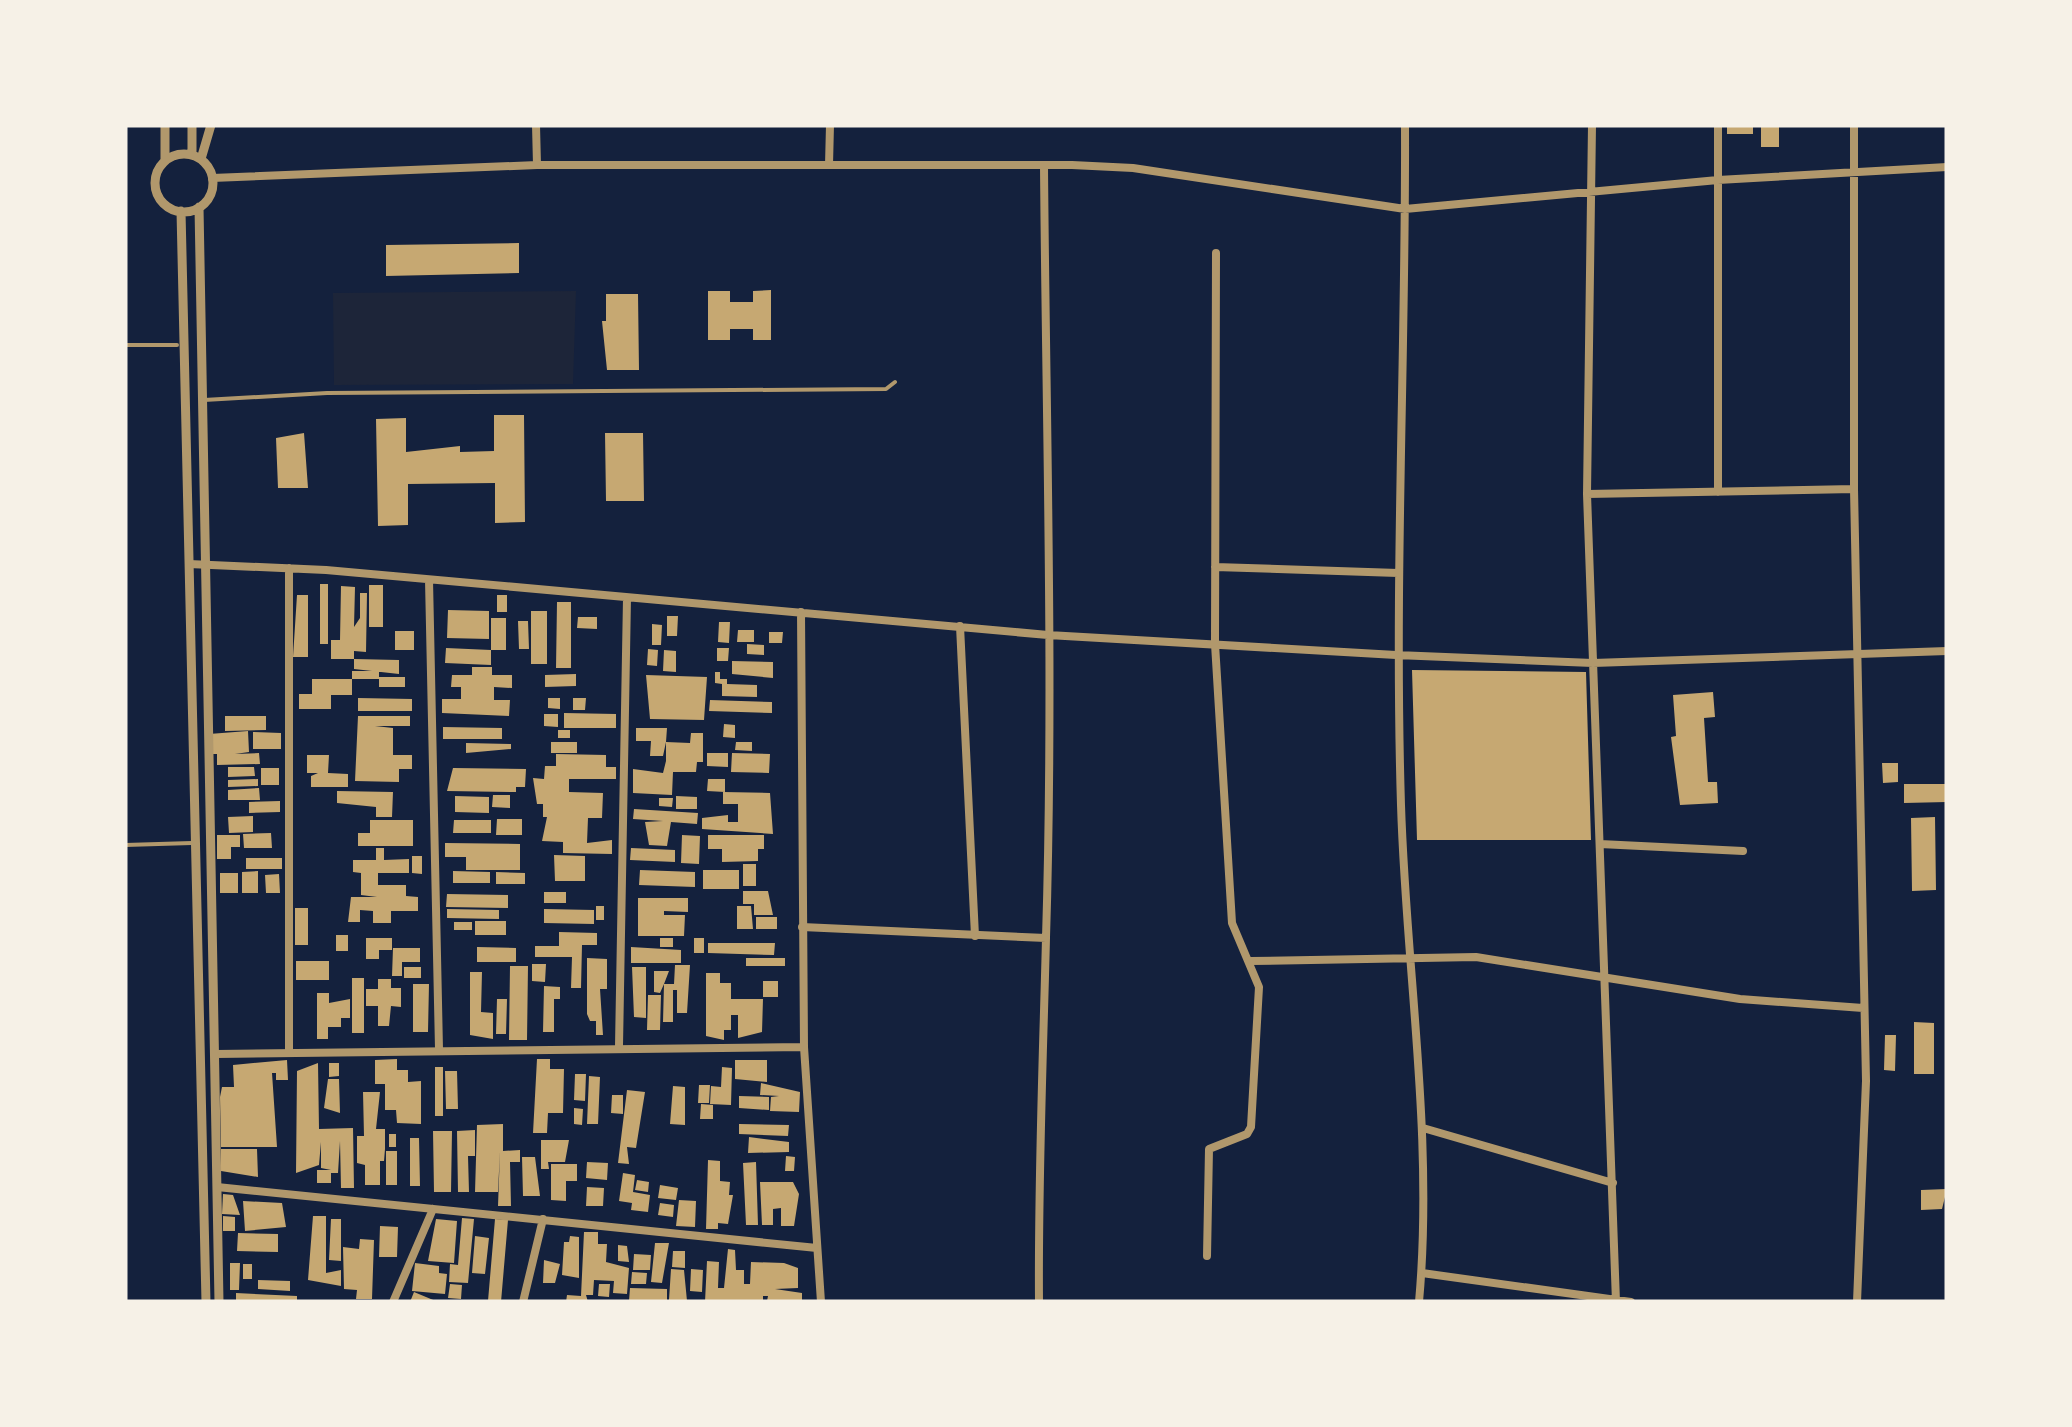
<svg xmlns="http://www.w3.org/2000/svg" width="2072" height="1427" viewBox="0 0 2072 1427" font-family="'IBM Plex Sans',sans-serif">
<rect width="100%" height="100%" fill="#14213d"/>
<!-- green -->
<path fill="#1d2539" d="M576 291 573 384 334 385 333 293Z"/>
<!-- building -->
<path fill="#c6a872" d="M1727 125H1753V134H1727Z
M1761 126H1779V147H1761Z
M519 243V273L386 276V245Z
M771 290V340H753V329H730V340H708V291H730V302H753V291Z
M606 294H638L639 370H607L602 321H606Z
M494 415H524L525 522 495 523V483L408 484V525L378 526 376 419 406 418V452L460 446V452L494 451Z
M304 433 308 488H278L276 438Z
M605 433H643L644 501H606Z
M320 584H328V644H320Z
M369 585H383V627H369Z
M341 586 355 587 354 627 360 618V593H367L366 652 354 651V659H331V640H340Z
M297 595H308V657H293Z
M497 595H507V612H497Z
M557 602H571V668H556Z
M448 610 489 611V639L447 638Z
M531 611H547V664H531Z
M667 616H678L677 636H667Z
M578 617H597V629L577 628Z
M491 618H506V650H491Z
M518 621H528L529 649H519Z
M719 622H730L729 643 718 642Z
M652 624 662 625 661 645H652Z
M738 630H754V642H737Z
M395 631H414V650H395Z
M769 632H783L782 643H769Z
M747 644 764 645V655L747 654Z
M446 648 491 650V665L445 663Z
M717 648H729L728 661H717Z
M648 649 658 650 657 666 647 665Z
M664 650 676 651V672L663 671Z
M354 659 399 660V674L354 669Z
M732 661 773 662V678L732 674Z
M472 667H492V675H512V688L494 687V700H510L509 716 442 713V699H461V687H451L452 675H472Z
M1412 670 1586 672 1591 840H1417Z
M352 671H379V679H352Z
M715 672H720V679H727V684L757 685V697L722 696V684L715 683Z
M576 674V686L545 687V675Z
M646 675 707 677 704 720 650 719Z
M379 677H405V687H379Z
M312 679H352V695H331V709H299V694H312Z
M1713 692 1715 717 1704 718 1708 782H1717L1718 803 1680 805 1671 737 1676 736 1673 695Z
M358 698 412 699V711H358Z
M548 698H560V709L548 708Z
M573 698H586L585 710H573Z
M710 700 772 702V713L709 711Z
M564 713 616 714V728H564Z
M544 714H558V727L544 726Z
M225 716H266V730L225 731Z
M358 716H410V726H375L393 728V755H412V769H399V782L355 781Z
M724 724 735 725V738L723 737Z
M443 727 502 728V739H443Z
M636 728H667L666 742 690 743 691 733H703V762H697L696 772H673L672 795 633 793V769L663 773 666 761V742L663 756H650L651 741H636Z
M558 730H570V738H558Z
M248 731 249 752 235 754 259 753 260 764 217 765V754H210L209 734Z
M253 732 281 733V749H253Z
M551 742H577V753H551Z
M736 742H752V751L735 750Z
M466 743 511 744V749L466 753Z
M707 753H728V767L707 766Z
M732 753 770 754 769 773 731 772Z
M556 754 606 755V767H616V779H569V792L603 793 602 818H588L587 843 612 840V854L563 853V842L542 841 547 817H543V804H537L533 778 544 779 545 766H556Z
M307 755H329L328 773 348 774V787H311V776L318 773H307Z
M1882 763H1898V782L1883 783Z
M228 767H254L255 776 228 777Z
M261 768H279V785H261Z
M453 768 526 769 525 787H516V792L447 791Z
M258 779V786L228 787V780Z
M708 779H725V792L707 791Z
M1904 784H1947V802L1904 803Z
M259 788 260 800H228V790Z
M337 791 393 792 392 817H376V807L337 803Z
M723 792 770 793 773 834 702 829V818L728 815V822H738V804H723Z
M493 795H510V808L492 807Z
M455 796 489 797V813L455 812Z
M676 796 697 797V809H676Z
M659 798H673L672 807 659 806Z
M280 801V812L249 813V802Z
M634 809 698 813 697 824 671 822 667 846 649 845 645 822 663 821 633 819Z
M253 816V832L229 833 228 817Z
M1935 817 1936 890 1912 891 1911 818Z
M497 819H522V835H496Z
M370 820H413V846H358V833H370Z
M454 820H491V833H453Z
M271 833 272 848H244L243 834Z
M217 835H240V847H231V859H217Z
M682 835 700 836 699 864 681 863Z
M708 835H764V849H758V861L722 862V849H708Z
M445 843 520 844V870H466V857H445Z
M376 848H384V860L409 859V873H378V885H406V896L418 897V911H391V923H373V911L360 910V922H348L351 897H377L361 895V873L353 872V860H376Z
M631 848 675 850V862L630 860Z
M554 855 585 856V881H555Z
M412 856H422V874L412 873Z
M246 858H282V869H246Z
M743 864H756V886H743Z
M640 870 695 872V887L639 885Z
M703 870H739V889H703Z
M258 871V893H242V872Z
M453 871 490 872V883H453Z
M496 872 525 873V884H496Z
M220 873H238V893H220Z
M279 874 280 893H266L265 875Z
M743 891H768L773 915H754V904H743Z
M544 892H566V903H544Z
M447 894 508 895V908L446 907Z
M638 898H688V912L664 911V915H685L684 936H638Z
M596 906H604V920H596Z
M737 906H751L753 929H737Z
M295 908H308V945H295Z
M447 909 499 910V919L447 918Z
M544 909 594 910V924L544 923Z
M756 917H777V929H756Z
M475 921H506V935H475Z
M454 922H472V930H454Z
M559 932 597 933V945H582L581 988H571L572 957H535V946H559Z
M336 935H348V951H336Z
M366 938H392V950H379V959H366Z
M660 938H673V947H660Z
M694 938H704V953H694Z
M708 943H775L774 955 708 953Z
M477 947 516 948V962H477Z
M631 947 681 950V963H631Z
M393 948H420V962H402V976H392Z
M587 958 607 959V989H600L603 1035H596V1021H590L587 1014Z
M746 958H785V966H746Z
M296 961H329V980H296Z
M532 964H546L545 982 532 981Z
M675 965H690L687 1013H677V990H673V1022H663L664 984 660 993 654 992V971H669L664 984H674Z
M510 966H528L527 1040H509Z
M404 967H421V978H404Z
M632 967H646V1018L634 1017Z
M470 972H482L481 1012 493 1013V1039L470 1035Z
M706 973H720V983H731V999H763L762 1032 738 1038V1015H731V1030H724V1040L706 1036Z
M352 978H364V1033H352Z
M378 979H391V988H401V1007L391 1006 389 1026H378V1006H366V989H378Z
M763 981H778V997H763Z
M413 984H429L428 1032H413Z
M544 986 560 987V999H554V1032H543Z
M317 993H329V1003L350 999V1018H341V1027H328V1039H317Z
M648 995H661L660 1030H647Z
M497 999H507L506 1034H496Z
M1914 1022 1934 1023V1074H1914Z
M1885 1035H1896L1895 1071 1884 1070Z
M397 1059V1070H408V1082L421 1081V1124L397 1123 396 1110H385V1084H375V1060Z
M537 1059H550V1069H564L563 1113H548L547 1133H533Z
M287 1060 288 1080H276V1073H272L277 1147H221L220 1097 222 1087H234L233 1065Z
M735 1060H767V1082L735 1079Z
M318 1063 319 1129 353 1128 354 1188H341L340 1141 338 1173H331V1183H317V1170H331L321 1168V1142L319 1165 296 1173 297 1071Z
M329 1063H339V1076L329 1077Z
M435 1067H443V1116H435Z
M722 1067 732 1068 731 1105 710 1104 711 1086 721 1087Z
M445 1071H457L458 1109H446Z
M575 1074H586L585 1101 574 1100Z
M589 1076 600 1077 598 1124H587Z
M328 1079H339L340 1113 324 1108Z
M761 1083 800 1092 799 1112 770 1111 771 1097 779 1096 760 1095Z
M699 1085H710L709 1103H698Z
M673 1086 685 1087V1125L670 1124Z
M627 1090 645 1092 636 1148 627 1147 629 1164 618 1163Z
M363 1092H380L376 1129H385V1149L384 1161H380V1185H365V1165L357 1163V1136H364Z
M612 1095H623V1114L611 1113Z
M739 1096 769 1097V1110L739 1108Z
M701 1104 713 1105V1119H700Z
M574 1108 583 1109 582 1125 574 1124Z
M503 1124V1151L520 1150V1162H510L511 1206H498L500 1151 498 1192H475L477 1125Z
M739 1124 789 1125 788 1136 739 1134Z
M475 1130V1156H468L469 1192H458L457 1131Z
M433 1131H452L451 1192H434Z
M389 1134H396V1147H389Z
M749 1137 789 1142V1152L748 1153Z
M410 1138H419L420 1186H410Z
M541 1140H569L565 1162H548L549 1169H541Z
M221 1149H257L258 1177 221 1171Z
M386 1151H397V1185H386Z
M786 1156 795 1157 794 1171H785Z
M522 1157H535L540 1196H523Z
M708 1160 720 1161V1181L730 1182 729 1195H733L728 1224 718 1223V1229H706Z
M587 1162 608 1163 607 1180 586 1178Z
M756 1162 758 1225H746L743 1163Z
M551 1164H577V1181H566V1201L551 1200Z
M623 1173 635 1175 633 1192 650 1195 648 1212 631 1210 632 1203 619 1201Z
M637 1180 649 1182 648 1192 635 1190Z
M760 1182H793L799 1194 794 1226H781V1208L773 1209V1225H762Z
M660 1185 678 1188 676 1200 658 1198Z
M587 1187 604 1188 603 1206H586Z
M1947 1189 1942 1209 1921 1210V1190Z
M223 1194 233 1195 240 1215 222 1214Z
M679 1200 696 1201 695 1227 676 1226Z
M243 1201 282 1203 286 1227 245 1231Z
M660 1203 674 1205 673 1217 658 1215Z
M223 1216 235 1217V1231H223Z
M313 1216H326V1273L341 1270V1286L308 1280Z
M462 1218 474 1219 468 1283 449 1282 450 1264 458 1265Z
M331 1219H341V1261L329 1260Z
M436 1219 457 1221 454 1263 428 1261Z
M495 1219 508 1220 501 1302 488 1301Z
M380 1226 398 1227 397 1257H379Z
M584 1232H598V1244H607L606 1262 629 1268 627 1294 613 1293 614 1281 594 1280 593 1295H586L588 1302H566L567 1295 581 1296Z
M238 1233 278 1234V1252L237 1251Z
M475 1236 489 1238 485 1274 472 1273Z
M570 1236 579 1237V1278L562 1275 564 1242H569Z
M360 1239 374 1240 372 1299H356L357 1290 344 1289 343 1247 359 1249Z
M655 1243H669L662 1283 651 1282Z
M618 1245 627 1246 629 1262 618 1261Z
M728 1249 735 1250 736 1270H744V1284H750L751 1262 784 1263 798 1268V1288L775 1289 802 1293V1302L767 1301 768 1296H763V1302H705L707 1261 719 1262 718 1288H724Z
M673 1251H685V1268L672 1267Z
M634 1254 651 1255 650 1270H633Z
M544 1260 560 1264 555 1283H543Z
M230 1263H240L239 1290H230Z
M415 1263 439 1266V1273L447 1274 445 1294 412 1291Z
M243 1264H252V1279H243Z
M671 1269 684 1270 687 1301 669 1300Z
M691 1269 703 1270 702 1292 690 1291Z
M632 1272 647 1273 646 1284H631Z
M258 1280 290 1281V1291L258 1289Z
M450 1284 462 1285 461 1299 448 1298Z
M599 1284H610L609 1297 598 1296Z
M630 1288 667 1289V1302L629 1301Z
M414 1292 438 1302H410Z
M236 1293 297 1296V1302H236Z"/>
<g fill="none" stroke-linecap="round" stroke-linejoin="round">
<!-- service -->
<path stroke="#b1986c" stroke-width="4" d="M125 345H177
M204 400 327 393 886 389 895 382
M125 845 192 843"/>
<!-- minor -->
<path stroke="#b1986c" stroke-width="8" d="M536 125 537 165
M1405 125C1406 352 1394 578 1401 805 1406 970 1434 1136 1419 1302
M1592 125 1587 494 1616 1302
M1854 125V489L1866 1081 1857 1302
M829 165 830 125
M212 178 537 165H1072L1133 168 1405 209 1718 180 1947 167
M1718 492V125
M1587 494 1854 489
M189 564 326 570 1048 635 1396 655 1593 663 1947 651
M1215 567 1398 573
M289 568V1052
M429 580 439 1049
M801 612 804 1047 821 1302
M960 626 975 936
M1600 844 1743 851
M802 927 1046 938
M1251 961 1476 957 1740 999 1863 1008
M619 1046 627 598
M216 1054 804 1047
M1423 1128 1613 1183
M217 1187 817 1248
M1207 1256 1209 1149 1247 1134 1251 1127 1259 987 1232 923 1215 644 1216 253
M1422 1273 1631 1302
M393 1302 433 1209
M523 1302 543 1219
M1039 1302C1038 1180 1043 1060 1046 938 1054 681 1046 423 1044 165"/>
<!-- tertiary -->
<path stroke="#b1986c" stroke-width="9" d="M165 125V160
M192 125V155
M155 183a29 29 0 1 1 58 0a29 29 0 1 1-58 0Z
M201 159 211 125
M199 207 219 1302
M181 211 206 1302"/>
</g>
<!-- border -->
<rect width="2072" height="1427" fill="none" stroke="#f6f1e7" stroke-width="255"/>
</svg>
